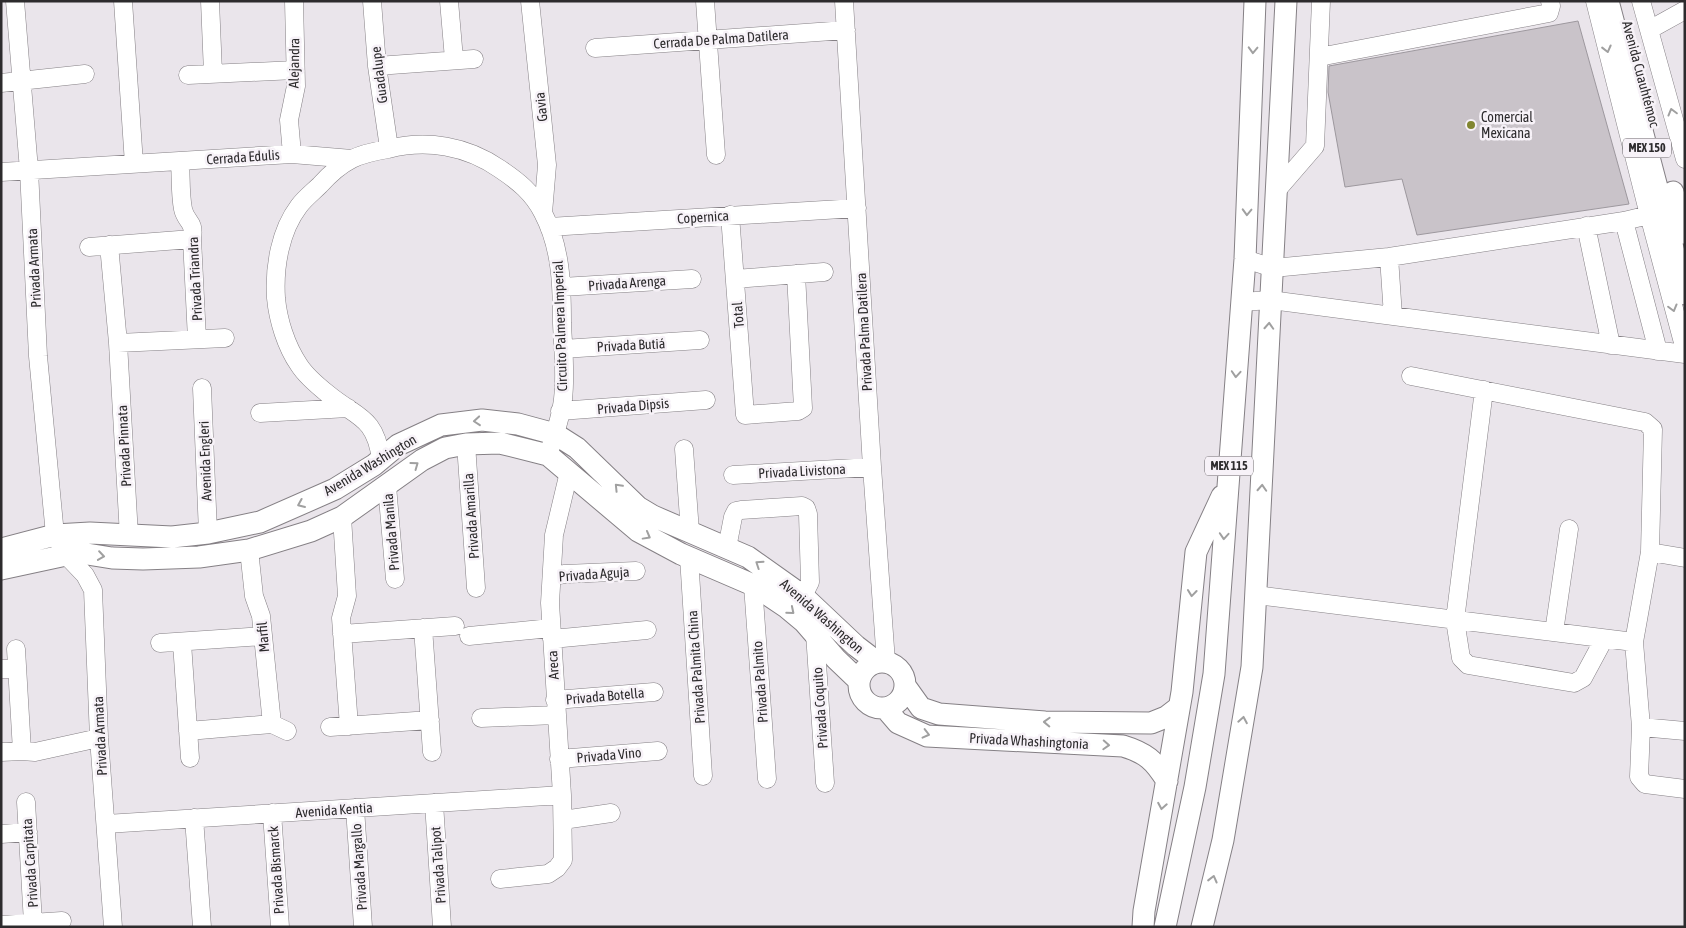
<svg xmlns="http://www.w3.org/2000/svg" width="1686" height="928" viewBox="0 0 1686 928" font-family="'Asap Condensed',sans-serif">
<rect width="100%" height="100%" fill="#eae5eb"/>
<!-- building -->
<path fill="#c9c3c9" stroke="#9d989e" d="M1578 21 1629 204 1417 235 1402 179 1345 187 1328 92 1329 66Z"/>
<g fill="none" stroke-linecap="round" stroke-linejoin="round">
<!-- minor casing -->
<g stroke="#858085" stroke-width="19">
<path id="minor" d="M15 1 29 170 38 356 55 535 66 555 85 575 93 590 99 738 113 927
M123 1 134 164
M210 1 213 73
M372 1 377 66 389 148
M449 1 454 59
M530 1 547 165 543 213
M705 1 716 155
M844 1 872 467 886 662
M1595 1 1649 215 1685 350
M1641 1 1685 159
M1649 30 1685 10
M595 48 846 30
M1319 57 1549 13 1551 6 1550 1
M377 66 474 59
M188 75 295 70
M1 83 85 74
M292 154 289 120 296 86 294 1
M180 161C181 176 180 194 183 209 186 223 195 220 192 239L197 339
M1 172 292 154 352 159
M1277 190 1315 146 1321 1
M730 215 745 415
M1624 221 1658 351
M1586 226 1611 345
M549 227 857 208
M109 245 118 343 129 536
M89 247 192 239
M1389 257 1393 316
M1245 259 1273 268 1389 257 1624 221 1649 215
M735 279 824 272
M562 287 692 279
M1242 302 1270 300 1685 354
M118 343 225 338
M563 349 700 340
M1411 376 1645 422 1653 429 1650 552
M202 388 208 533
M1484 390 1455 620 1461 658 1468 665 1574 683 1583 678 1604 639
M560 411 706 400
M260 413 348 408
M745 415 798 411 803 408 796 274
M466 444 476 588
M684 449 690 532
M381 459C375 416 357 418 328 394 318 386 306 376 299 365 286 346 278 320 276 298 274 267 280 231 299 206 305 198 313 192 320 185 329 175 340 165 352 159 364 153 376 151 388 149 427 139 467 146 500 169 518 181 533 193 543 213 561 247 562 285 562 323 563 348 566 374 563 399 561 418 554 437 548 455
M733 475 872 467
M387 486 395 579
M342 517 347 596 341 618 349 726
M727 548 733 517 736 511 741 510 802 506 806 508 808 514 810 582 803 596
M249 550 254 596 261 616 272 724
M689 557 703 776
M552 576 565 574 636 571
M753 585 767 779
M1256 595 1634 642 1650 552 1685 558
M423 628 432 752
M1554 632 1569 529
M815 633 825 783
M342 634 455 626
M469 636 551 628
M552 639 647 630
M1634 642 1641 727
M160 643 262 636
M182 643 190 758
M16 649 22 751
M1 669 17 668
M555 700 654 692
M481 718 556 715
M330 727 430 720
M188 731 272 724 287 731
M1685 731 1641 727 1639 777 1645 784 1685 789
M1 752 22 751 35 752 99 738
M559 759 658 751
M26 802 33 923
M434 803 442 927
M355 808 363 927
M272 813 280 927
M194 818 202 927
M563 820 611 813
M106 824 562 795
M1 834 28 832
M500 879 548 874 557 868 563 860 562 795 550 603 554 535 569 472
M1 925 62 921"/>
</g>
<!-- major casing -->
<g stroke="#858085" stroke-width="23">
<path id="major" d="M1608 1 1685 294
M1673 192 1685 233
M1 549 55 535 90 533 172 537 208 533 260 522 335 489 374 465 398 445 441 425 482 420 518 424 555 434 577 448 638 507 653 516 748 557 803 596 856 646 877 662
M1 569 66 555 87 554 112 558 143 559 199 557 249 550 311 531 342 517 422 460 445 448 466 444 500 443 548 455 638 531 681 554 753 585 786 607 804 622 836 659 859 681
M859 685a23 23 0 1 1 46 0a23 23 0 1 1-46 0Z
M906 687 921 708 939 714 1045 722 1151 723 1166 717 1179 707
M886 709 898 723 927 736 1123 746C1146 753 1154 760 1167 781
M1143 927 1144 911 1182 692 1196 552 1222 496
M1165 927 1195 787 1214 674 1245 259 1255 1
M1202 927 1223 840 1252 667 1286 1"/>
</g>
<!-- minor -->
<use href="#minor" stroke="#fff" stroke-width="18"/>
<!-- major -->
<use href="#major" stroke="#fff" stroke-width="21"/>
</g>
<!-- one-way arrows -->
<defs><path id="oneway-chevron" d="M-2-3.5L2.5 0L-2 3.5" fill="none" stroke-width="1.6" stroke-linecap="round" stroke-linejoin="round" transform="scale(1.25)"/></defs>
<g stroke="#a0a0a0">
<use href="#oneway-chevron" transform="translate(1607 49) rotate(76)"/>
<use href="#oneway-chevron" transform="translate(1253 50) rotate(92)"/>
<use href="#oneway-chevron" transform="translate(1672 112) rotate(-105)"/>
<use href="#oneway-chevron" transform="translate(1247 212) rotate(92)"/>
<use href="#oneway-chevron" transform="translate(1673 308) rotate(75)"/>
<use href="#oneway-chevron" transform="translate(1269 326) rotate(-87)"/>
<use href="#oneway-chevron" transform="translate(1236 374) rotate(94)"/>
<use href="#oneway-chevron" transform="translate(477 421) rotate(175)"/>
<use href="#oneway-chevron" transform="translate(415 465) rotate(-36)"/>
<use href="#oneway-chevron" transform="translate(618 487) rotate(-134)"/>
<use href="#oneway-chevron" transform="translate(1262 488) rotate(-87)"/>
<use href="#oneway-chevron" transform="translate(301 504) rotate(157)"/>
<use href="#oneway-chevron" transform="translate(647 536) rotate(29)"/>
<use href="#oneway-chevron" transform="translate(1224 536) rotate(94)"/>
<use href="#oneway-chevron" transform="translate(101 556) rotate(8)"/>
<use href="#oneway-chevron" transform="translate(759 564) rotate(-146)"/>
<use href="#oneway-chevron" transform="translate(1192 593) rotate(96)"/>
<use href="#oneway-chevron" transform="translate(791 611) rotate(40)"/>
<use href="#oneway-chevron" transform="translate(1243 720) rotate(-80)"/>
<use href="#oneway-chevron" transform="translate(1047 722) rotate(-178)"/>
<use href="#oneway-chevron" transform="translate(926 734) rotate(14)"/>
<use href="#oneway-chevron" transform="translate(1106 745) rotate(3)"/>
<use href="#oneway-chevron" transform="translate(1162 806) rotate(100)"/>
<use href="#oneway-chevron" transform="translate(1213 879) rotate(-76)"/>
</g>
<!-- markers -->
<circle fill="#818631" stroke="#f7f2f8" stroke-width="2" cx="1471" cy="125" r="5"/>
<g text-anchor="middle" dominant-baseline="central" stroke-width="5" stroke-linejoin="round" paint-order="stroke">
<!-- shield labels -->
<g fill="#f7f2f8" stroke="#6a676a" stroke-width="1">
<rect x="1623" y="138.5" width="48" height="19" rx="4"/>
<rect x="1205" y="456.5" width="48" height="19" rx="4"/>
</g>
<g font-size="12" font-weight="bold" fill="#2d2b2d">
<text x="1647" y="148">MEX 150</text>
<text x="1229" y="466">MEX 115</text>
</g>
<!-- street labels -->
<g font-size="14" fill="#2d2b2d" stroke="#f7f2f8">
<text transform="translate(721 39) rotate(-4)">Cerrada De Palma Datilera</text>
<text transform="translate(294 63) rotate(-89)">Alejandra</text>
<text transform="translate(1641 74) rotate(75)">Avenida Cuauhtémoc</text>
<text transform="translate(379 75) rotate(-97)">Guadalupe</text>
<text transform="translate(541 107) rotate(-96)">Gavia</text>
<text transform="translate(243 157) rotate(-4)">Cerrada Edulis</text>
<text transform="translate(703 217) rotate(-4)">Copernica</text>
<text transform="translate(34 268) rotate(-93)">Privada Armata</text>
<text transform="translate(195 279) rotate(-93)">Privada Triandra</text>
<text transform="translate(627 283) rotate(-4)">Privada Arenga</text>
<text transform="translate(738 315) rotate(-94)">Total</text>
<text transform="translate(560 326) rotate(-92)">Circuito Palmera Imperial</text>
<text transform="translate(864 332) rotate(-93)">Privada Palma Datilera</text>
<text transform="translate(631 345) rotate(-3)">Privada Butiá</text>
<text transform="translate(633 406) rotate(-5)">Privada Dipsis</text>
<text transform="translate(124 446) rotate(-93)">Privada Pinnata</text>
<text transform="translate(205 461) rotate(-92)">Avenida Engleri</text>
<text transform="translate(370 465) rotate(-31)">Avenida Washington</text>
<text transform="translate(802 471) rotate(-3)">Privada Livistona</text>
<text transform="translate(471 516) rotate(-94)">Privada Amarilla</text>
<text transform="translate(391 532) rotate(-95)">Privada Manila</text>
<text transform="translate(594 574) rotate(-4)">Privada Aguja</text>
<text transform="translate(822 616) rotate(41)">Avenida Washington</text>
<text transform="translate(263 637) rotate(-95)">Marfil</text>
<text transform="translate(553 665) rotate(-93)">Areca</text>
<text transform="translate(696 667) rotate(-94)">Privada Palmita China</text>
<text transform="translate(760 682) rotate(-94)">Privada Palmito</text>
<text transform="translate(605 696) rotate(-5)">Privada Botella</text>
<text transform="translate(820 708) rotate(-94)">Privada Coquito</text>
<text transform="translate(100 736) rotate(-93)">Privada Armata</text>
<text transform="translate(1029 741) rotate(3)">Privada Whashingtonia</text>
<text transform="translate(609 755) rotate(-5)">Privada Vino</text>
<text transform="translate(334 810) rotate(-4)">Avenida Kentia</text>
<text transform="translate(30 863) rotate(-94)">Privada Carpitata</text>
<text transform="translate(438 865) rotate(-94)">Privada Talipot</text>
<text transform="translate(359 867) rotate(-94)">Privada Margallo</text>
<text transform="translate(276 870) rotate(-94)">Privada Bismarck</text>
</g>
<!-- poi labels -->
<g font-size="14" fill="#2d2b2d" stroke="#f7f2f8" text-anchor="start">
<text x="1481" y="117">Comercial<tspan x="1481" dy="16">Mexicana</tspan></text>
</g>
</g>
<!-- border -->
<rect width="1686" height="928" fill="none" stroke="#2d2b2d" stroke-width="5"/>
</svg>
